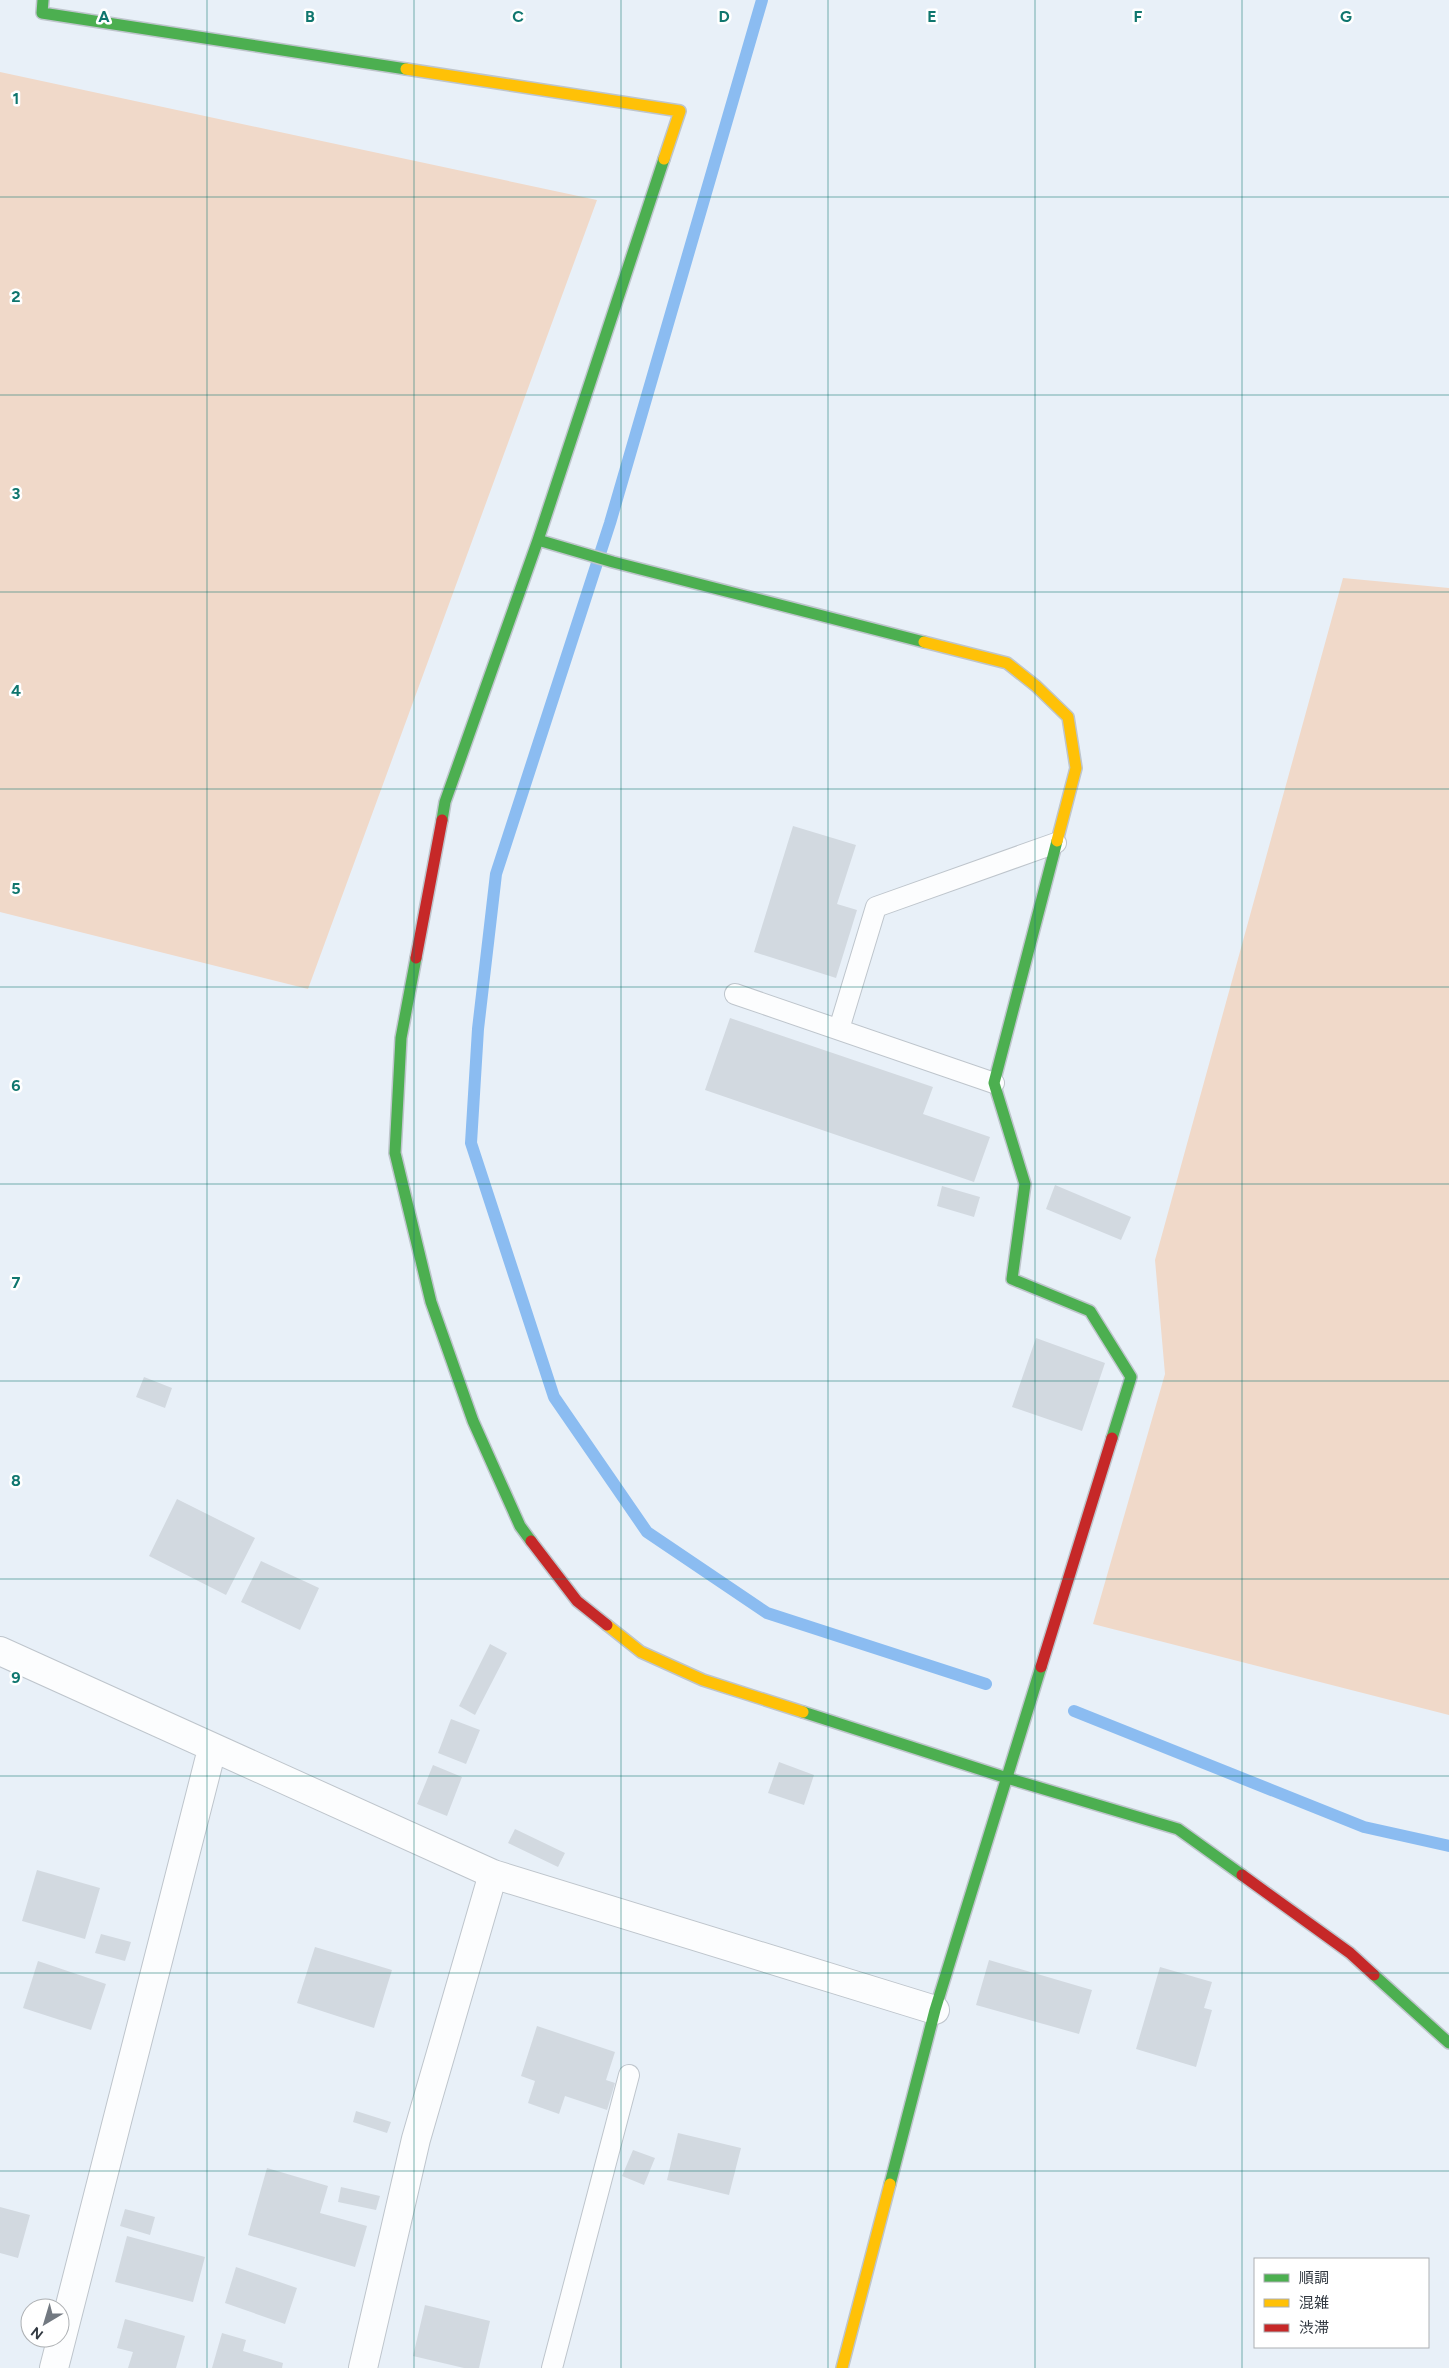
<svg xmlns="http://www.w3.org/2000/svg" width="1449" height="2368" viewBox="0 0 1449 2368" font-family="Figtree,'Noto Sans JP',sans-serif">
<rect width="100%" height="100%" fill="#e8f0f8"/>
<!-- green -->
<path fill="#f0d9c9" d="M0 72 597 200 308 989 0 912Z
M1343 578 1449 588V1715L1093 1624 1165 1374 1155 1260Z"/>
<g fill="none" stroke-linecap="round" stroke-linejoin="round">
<!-- stream -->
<path stroke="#8bbcf1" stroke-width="12" d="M762 0 610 523 496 874 478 1029 471 1143 554 1397 647 1532 767 1613 986 1684
M1074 1711 1364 1827 1449 1846"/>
</g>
<!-- building -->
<path fill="#d2d9e0" d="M793 826 856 845 837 904 857 910 836 978 754 952Z
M730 1018 933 1087 923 1114 990 1137 974 1182 705 1090Z
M1055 1185 1131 1217 1121 1240 1046 1209Z
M942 1186 980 1197 974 1217 937 1206Z
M1036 1338 1105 1363 1082 1431 1012 1407Z
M144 1377 172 1388 165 1408 136 1397Z
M177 1499 255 1538 226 1595 149 1556Z
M261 1561 319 1588 300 1630 241 1602Z
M490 1644 507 1653 475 1715 459 1706Z
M451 1719 480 1730 466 1764 438 1753Z
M779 1762 814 1775 804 1805 768 1793Z
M433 1765 462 1777 447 1816 417 1804Z
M515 1829 565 1853 558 1867 508 1843Z
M37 1870 100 1888 85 1939 22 1921Z
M101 1934 131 1942 125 1961 95 1953Z
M315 1947 392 1970 374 2028 297 2003Z
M989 1960 1092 1990 1079 2034 976 2005Z
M38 1961 106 1984 91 2030 23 2008Z
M1160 1967 1212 1982 1204 2008 1212 2010 1196 2067 1136 2049Z
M537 2026 615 2052 606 2080 615 2083 607 2110 565 2096 559 2114 528 2103 535 2081 521 2076Z
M356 2111 391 2122 387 2133 353 2122Z
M678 2133 741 2148 729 2195 667 2180Z
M633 2150 655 2158 644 2185 622 2176Z
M267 2168 328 2186 320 2213 367 2226 355 2267 248 2235Z
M341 2187 380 2196 376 2210 338 2202Z
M0 2207 30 2215 18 2258 0 2253Z
M125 2209 155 2217 150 2235 120 2226Z
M127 2236 205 2257 193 2302 115 2282Z
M236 2267 297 2288 285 2324 225 2303Z
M425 2305 490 2321 479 2368H464L413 2356Z
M125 2319 185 2336 176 2368H128L133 2352 117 2348Z
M222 2333 246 2340 243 2351 283 2363 282 2368H212Z"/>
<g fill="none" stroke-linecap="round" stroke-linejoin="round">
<!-- lane casing -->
<g stroke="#bec5cc" stroke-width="22">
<path id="lane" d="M735 994 994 1083
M839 1029 876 907 1056 843
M552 2368 629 2075"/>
</g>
<!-- street casing -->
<g stroke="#bec5cc" stroke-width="30">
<path id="street" d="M0 1651 493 1874 935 2010
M54 2368 212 1749
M363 2368 416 2139 493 1874"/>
</g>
<!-- fast casing -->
<g stroke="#bec5cc" stroke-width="14">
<path id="fast" d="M43 0 42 13 406 69
M538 540 613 562 924 642
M442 820 445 802 538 540 664 159
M1057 841 994 1083 1025 1184 1012 1279 1090 1311 1131 1377 1112 1438
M416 958 401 1038 395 1153 431 1302 473 1421 520 1526 531 1541
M803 1712 1007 1778 1178 1829 1242 1875
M1374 1975 1449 2043
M890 2184 935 2010 1041 1667"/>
</g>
<!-- slow casing -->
<g stroke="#bec5cc" stroke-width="14">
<path id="slow" d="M406 69 680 111 664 159
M924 642 1007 663 1036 686 1068 717 1076 768 1057 841
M607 1625 641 1652 703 1680 803 1712
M842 2368 890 2184"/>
</g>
<!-- jam casing -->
<g stroke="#bec5cc" stroke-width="14">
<path id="jam" d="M416 958 442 820
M531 1541 577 1601 607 1625
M1041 1667 1112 1438
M1242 1875 1350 1953 1374 1975"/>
</g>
<!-- lane -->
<use href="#lane" stroke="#fcfdfe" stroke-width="20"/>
<!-- street -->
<use href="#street" stroke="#fcfdfe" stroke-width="28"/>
<!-- fast -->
<use href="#fast" stroke="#4caf50" stroke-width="11"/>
<!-- slow -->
<use href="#slow" stroke="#ffc107" stroke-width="11"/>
<!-- jam -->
<use href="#jam" stroke="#c62828" stroke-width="11"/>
</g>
<!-- grid -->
<path fill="none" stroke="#0f766e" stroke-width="1" stroke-opacity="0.55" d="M207 0V2368M414 0V2368M621 0V2368M828 0V2368M1035 0V2368M1242 0V2368M0 197H1449M0 395H1449M0 592H1449M0 789H1449M0 987H1449M0 1184H1449M0 1381H1449M0 1579H1449M0 1776H1449M0 1973H1449M0 2171H1449"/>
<g font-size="16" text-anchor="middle" font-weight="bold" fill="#0f766e" stroke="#fff" stroke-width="5" stroke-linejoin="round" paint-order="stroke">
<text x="104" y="22">A</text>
<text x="310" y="22">B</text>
<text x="518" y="22">C</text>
<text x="724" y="22">D</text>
<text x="932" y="22">E</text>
<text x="1138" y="22">F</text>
<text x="1346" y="22">G</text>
<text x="16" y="104">1</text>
<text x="16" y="302">2</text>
<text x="16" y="499">3</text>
<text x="16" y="696">4</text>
<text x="16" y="894">5</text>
<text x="16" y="1091">6</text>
<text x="16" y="1288">7</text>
<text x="16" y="1486">8</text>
<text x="16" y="1683">9</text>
</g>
<!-- legend -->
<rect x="1254" y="2258" width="175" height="90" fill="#ffffff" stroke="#adb0b3"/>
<rect x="1264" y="2274" width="25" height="8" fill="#4caf50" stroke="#adb0b3"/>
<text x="1299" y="2283" font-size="15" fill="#323941">順調</text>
<rect x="1264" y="2299" width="25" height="8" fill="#ffc107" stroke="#adb0b3"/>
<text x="1299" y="2308" font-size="15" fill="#323941">混雑</text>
<rect x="1264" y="2324" width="25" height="8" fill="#c62828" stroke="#adb0b3"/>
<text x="1299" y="2333" font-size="15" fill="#323941">渋滞</text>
<!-- north arrow -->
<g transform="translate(45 2323) rotate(218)"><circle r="24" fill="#ffffff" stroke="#adb0b3"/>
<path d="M0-4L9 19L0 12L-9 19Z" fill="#727981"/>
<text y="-8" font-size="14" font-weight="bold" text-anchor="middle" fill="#323941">N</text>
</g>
</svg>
